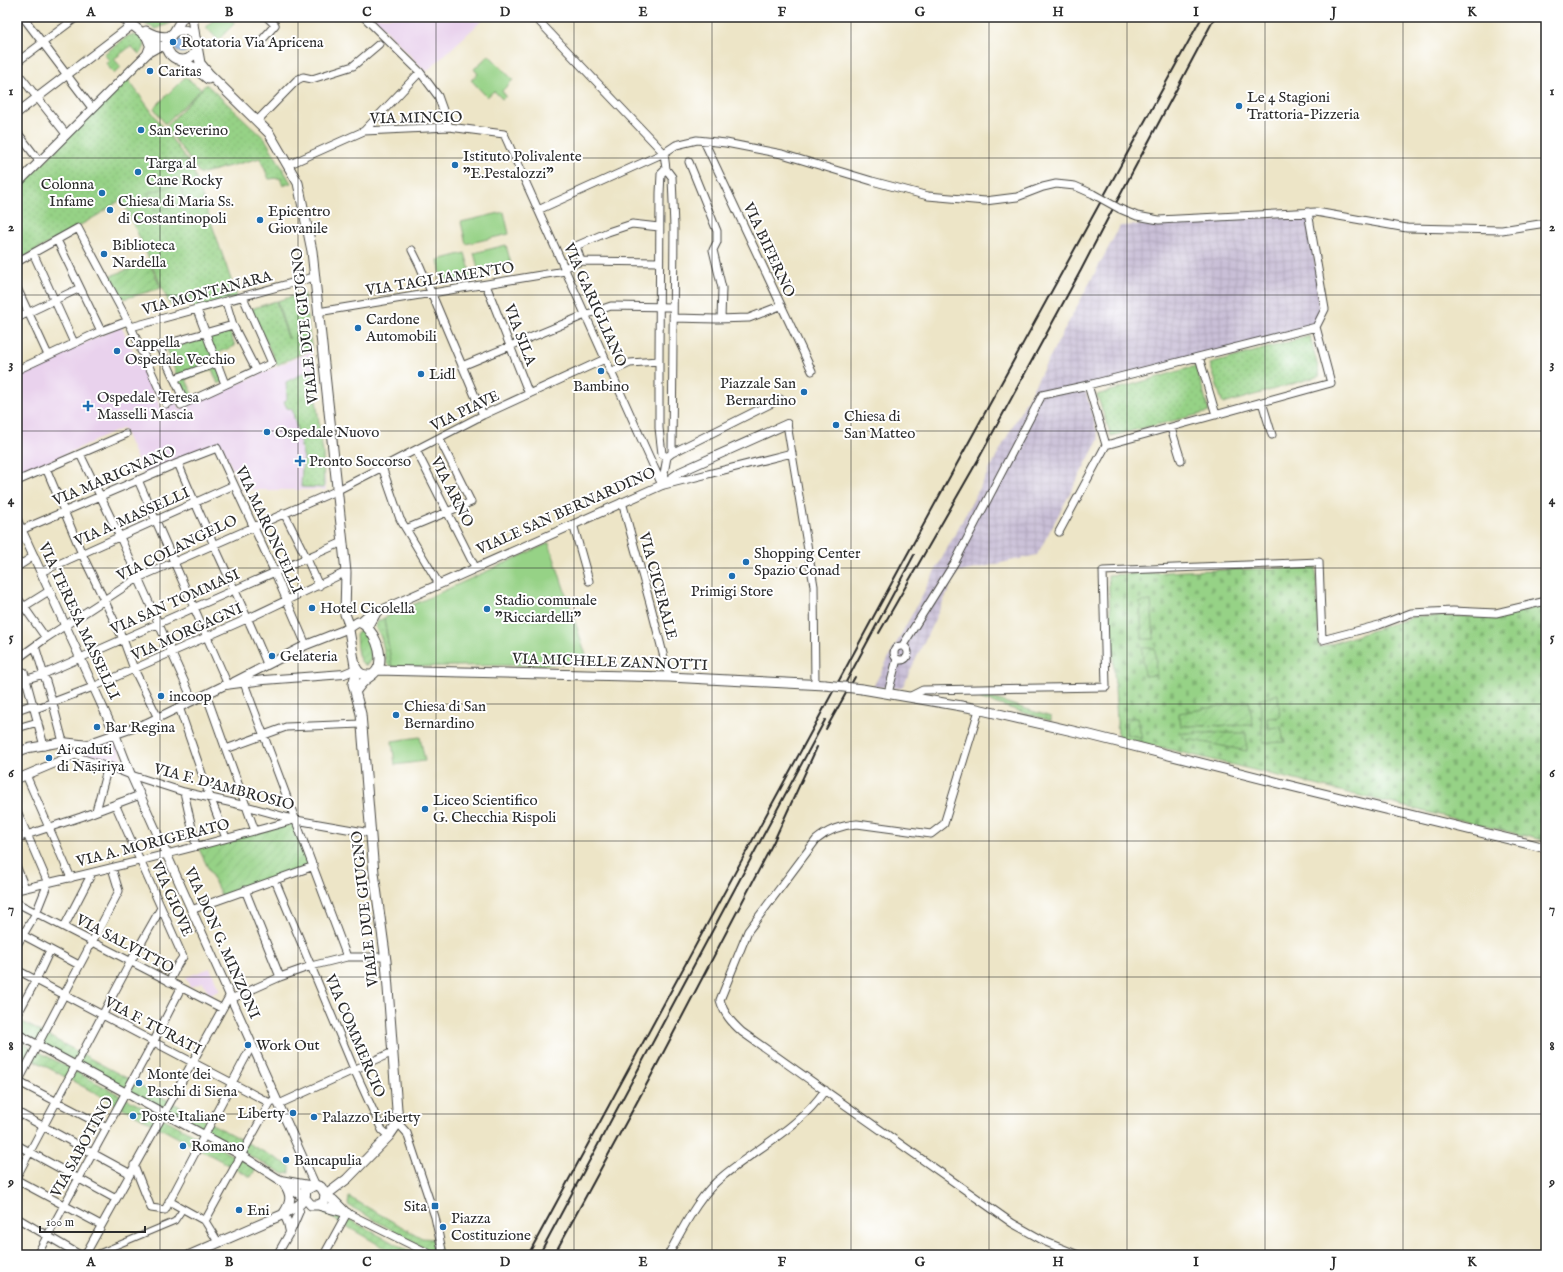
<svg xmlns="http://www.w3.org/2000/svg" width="1563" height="1272" viewBox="0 0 1563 1272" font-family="'IM FELL English',serif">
<defs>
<pattern id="industrial-grid" width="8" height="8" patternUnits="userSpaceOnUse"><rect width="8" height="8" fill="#c9bfd7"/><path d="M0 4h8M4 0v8" fill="none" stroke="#ada4b9"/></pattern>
<pattern id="grass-dots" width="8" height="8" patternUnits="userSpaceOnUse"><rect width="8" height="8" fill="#96d286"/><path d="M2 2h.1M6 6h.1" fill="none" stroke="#81b474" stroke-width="1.8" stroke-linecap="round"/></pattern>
<pattern id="cemetery-stones" width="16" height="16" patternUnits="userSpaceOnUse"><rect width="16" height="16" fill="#96d286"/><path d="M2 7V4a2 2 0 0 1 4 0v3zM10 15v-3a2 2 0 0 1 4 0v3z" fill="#81b474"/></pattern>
<pattern id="garden-furrows" width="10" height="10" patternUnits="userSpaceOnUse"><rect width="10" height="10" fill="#96d286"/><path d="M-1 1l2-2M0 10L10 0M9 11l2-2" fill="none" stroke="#81b474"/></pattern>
<pattern id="water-ripples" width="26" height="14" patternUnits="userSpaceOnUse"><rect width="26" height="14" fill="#78abe5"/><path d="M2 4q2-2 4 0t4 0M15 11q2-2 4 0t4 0" fill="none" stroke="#638bba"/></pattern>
</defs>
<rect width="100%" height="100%" fill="#fff"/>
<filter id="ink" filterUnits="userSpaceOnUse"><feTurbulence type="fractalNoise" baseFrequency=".025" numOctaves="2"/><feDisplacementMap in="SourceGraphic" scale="8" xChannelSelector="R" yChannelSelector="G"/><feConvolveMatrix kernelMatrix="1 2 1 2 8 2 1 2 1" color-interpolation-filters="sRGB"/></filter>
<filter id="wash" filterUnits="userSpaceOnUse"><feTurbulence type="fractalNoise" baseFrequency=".012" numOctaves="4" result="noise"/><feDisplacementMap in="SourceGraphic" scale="16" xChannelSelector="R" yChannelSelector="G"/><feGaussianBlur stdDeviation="0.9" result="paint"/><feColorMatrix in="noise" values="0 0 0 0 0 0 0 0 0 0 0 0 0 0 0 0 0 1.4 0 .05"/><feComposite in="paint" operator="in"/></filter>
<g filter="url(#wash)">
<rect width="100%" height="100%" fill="#ede5c7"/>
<!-- built -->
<path fill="#e9d2ed" d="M373 17H486L426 72Z
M121 326 162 410 176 402 180 409 312 351 326 490H242L221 444 144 475 123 428 17 476V374Z
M114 735 127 772 79 753Z
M210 968 220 990 209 995 203 982 190 987 186 977Z"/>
<!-- industrial -->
<path fill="url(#industrial-grid)" d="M1310 214 1320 308 1316 327 1085 389 1099 439 1037 555 957 573 902 688 873 687 1120 226Z"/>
<!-- grass -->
<path fill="url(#grass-dots)" stroke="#607e58" d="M136 17H176L171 23 156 29 147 25Z
M132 35C139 35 143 39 145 45L143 50 139 54 131 46 114 59 121 67 114 74 106 63 109 60 104 54 128 36Z
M127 78 192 167 237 297 195 309 192 300 170 305 122 199 98 215 17 261V190Z
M206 84 265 139 291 183 283 186 280 178 269 179 260 158 200 174 166 127Z
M304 293 310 338H294L310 339 312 349 277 365 251 309 276 301 288 338 289 339 277 301Z
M229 330 235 346 216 354 227 380 218 384 212 369 186 379 193 395 185 398 167 349Z
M1310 336 1320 376 1223 404 1210 364Z
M1196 366 1209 412 1111 436 1097 395Z
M312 369 323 453 324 488 301 487 302 468 304 459 292 409 287 408 284 402 287 399 286 382Z
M384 618 392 667 387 664C383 651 384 638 375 627L378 621Z
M982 692H991L992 698 1051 717V721L981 699Z"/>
<!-- cemetery -->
<path fill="url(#cemetery-stones)" stroke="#607e58" d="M1316 567 1319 648 1416 616 1498 617 1546 605V841L1118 737 1108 575 1186 571Z"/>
<!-- garden -->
<path fill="url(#garden-furrows)" stroke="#607e58" d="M149 262 161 288 123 299 110 276Z
M1151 601 1154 639H1142L1140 602Z
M360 630H363C370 636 371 651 371 660L367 665H365C356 660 357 645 356 635Z
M1142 648H1155L1156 675 1144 676Z
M1278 694 1280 717 1267 718V728L1281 727 1284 742 1263 743 1260 700Z
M1249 701 1253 725 1181 726 1179 713Z
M1126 718H1137L1142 738 1126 734Z
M1182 733H1246L1247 751 1182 738Z
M295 822 312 865 222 897 198 847Z
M17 1019 290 1166V1173L284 1174 17 1031Z
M17 1040 256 1168 251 1177 17 1051Z
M349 1197 422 1238 436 1239 441 1255H436L348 1205Z
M318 1210 341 1215 416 1255H397Z"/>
<!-- pitch -->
<path fill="#96d286" stroke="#607e58" d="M216 17H228L235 23 218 40 206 27Z
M489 55 513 80 502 91 506 96 502 99 494 91 487 97 471 80 478 74 474 69Z
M185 77 201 89 165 124 154 108Z
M179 184 186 202 155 211 148 193Z
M504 212 509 234 466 244 461 222Z
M506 245 511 264 479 272 474 253Z
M465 253 472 277 443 284 438 260Z
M549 543 589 664 392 667 384 618Z
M420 737 425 761 395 765 392 741Z"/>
<!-- water -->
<path fill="url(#water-ripples)" stroke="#526b88" d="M175 46a7 7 0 1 1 14 0a7 7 0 1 1-14 0Z"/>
</g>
<g filter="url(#ink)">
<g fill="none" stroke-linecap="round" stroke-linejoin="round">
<!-- pedestrian casing -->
<g stroke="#484742" stroke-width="7">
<path id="pedestrian" d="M74 755 108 766
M94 1255 175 1221 183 1209"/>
</g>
<!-- minor casing -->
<g stroke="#484742" stroke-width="9">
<path id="minor" d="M23 17 92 108
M364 17 420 72 438 96 449 127
M535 17 664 153
M262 40 275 25 267 17
M147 54 168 42
M17 62 77 17
M17 72 66 134
M257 121 297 80 303 77 312 79 353 66 379 44
M364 131 420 72
M17 132 39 161
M704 141 812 371
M664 153 666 169
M689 162 717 231V242L713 250 722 288 721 319
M288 165 364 131 449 127 504 134 662 485
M1120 209 1137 216 1159 220 1316 212 1407 228 1502 230 1546 223
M538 210 664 153 676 145 697 140 726 143 782 154 872 181 928 196 985 201 1017 197 1043 187 1056 184 1075 186 1093 194
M57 240 101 331
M412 250 420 266 483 415
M33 253 74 343
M581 261 576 246 608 232 632 224 659 227
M17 262 78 228 131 327 166 404 178 398 181 405 272 363 243 297
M564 268 581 261 659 262
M486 285 529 394
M17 288 48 355
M226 302 233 325
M197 310 225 384
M318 312 565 271
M17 318 80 288
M673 318 717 319 749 318 780 306
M131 327 314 277
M159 346 185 402
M141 351 233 325 256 370
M1199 357 1216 415
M462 366 585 315 611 306 673 307
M17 370 101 331 128 321
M611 372 630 363 659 361
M174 379 217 363
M1262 402 1272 435
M787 424 814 586 815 685
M1171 428 1181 460
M1106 445 1331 383 1316 327
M416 450 475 567
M672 453 674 227 672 177 666 169 661 174 660 193 659 361V428L662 454 667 457 672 453 780 399
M80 454 120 537 193 701
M178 463C206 531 239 596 267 664
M382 467 400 519 439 584
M46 468 82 554 123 639 134 669 158 718
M138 480 228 685
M17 481 126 434
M662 485 667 457
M664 485 792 453
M622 502 650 603 669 677
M284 513 307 559 319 586
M573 524 589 581
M406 529 471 502 439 438
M21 530 178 463 217 448 275 573 306 645
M1059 532 1106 445 1088 385
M17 567 34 556
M41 572 234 485
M17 597 46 638
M17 611 49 591
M903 645 955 562 1042 395 1088 385 1316 327 1325 309 1308 212
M894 653a7 7 0 1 1 14 0a7 7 0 1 1-14 0Z
M35 646 53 704 63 742
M17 659 46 638 138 578 338 490 483 415 605 359
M24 672 44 746
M244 683 347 957
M17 685 27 679 44 674 343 542
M888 693 897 659
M206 694 255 831
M909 697 923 690 1106 687 1103 571 1319 562 1322 640 1379 625 1411 613 1453 611 1496 613 1546 601
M179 707 210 797 226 838
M35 709 93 687 249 618 346 572
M17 710 34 704
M979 710 944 824 931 834 857 824C842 825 828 830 816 840L748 931 720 1000C724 1014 731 1022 742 1032L1012 1223 1046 1242 1078 1255
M17 728 38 722
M226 749 286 727 361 724
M26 775 71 878
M184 792 196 846
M115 804 183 957 178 964 169 982
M17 811 48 883 36 913 17 945
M96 811 108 766 131 775 184 792 246 806 296 820 370 833
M17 838 81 817 140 795
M17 868 25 888
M275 880 354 1069 382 1130 389 1136
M17 890C110 869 202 846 294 820
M245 890 280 977
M17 903 221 1008
M191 910 314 866
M64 927 92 873
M17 932 79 965
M17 970 270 1103 276 1098
M231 999 280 977 311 966 347 957H385
M17 1015 36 980 50 950
M17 1081 107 1128
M17 1084 119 891 112 868
M279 1104 393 1052
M17 1112 129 1173
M398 1123 407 1133 435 1217 443 1255
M17 1145 116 1199
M134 1165 151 1208 165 1210 252 1045
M17 1176 131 961 161 908
M17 1180 101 1225
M169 1201 205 1221
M17 1218 80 1255
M218 1242 205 1221 270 1103
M37 1255 154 1041 181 988
M85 1255 230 995
M277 1255 290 1232
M324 1255 347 1213 432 1255
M668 1255C684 1227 698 1196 723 1176 757 1148 800 1127 825 1090"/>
</g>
<!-- tertiary casing -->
<g stroke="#484742" stroke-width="10">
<path id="tertiary" d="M17 113 132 25
M17 184 147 54 150 46 146 36
M17 520 115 734 131 775 315 1185
M360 622 370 613 377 612 662 485 680 472 787 424
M368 628 377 612
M234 682 306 645 349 628
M17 752 29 748 63 742 88 745
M17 779 74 755 93 742 147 723 225 685 264 680 344 674 356 669
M17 1034 241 1155 280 1180
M284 1214 288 1223 290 1232
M290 1232 299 1211"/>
</g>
<!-- secondary casing -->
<g stroke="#484742" stroke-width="11">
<path id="secondary" d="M122 17 159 46 167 48
M192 17 195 37
M167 45a15 15 0 1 1 30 0a15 15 0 1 1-30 0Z
M146 31C154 36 162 38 171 36
M174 32 183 17
M197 46 200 63 209 74 269 133 298 183 312 251 346 572 345 614 350 627
M179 60 193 67 208 79
M377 670 669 677 825 685
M862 689 973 708 1090 735 1291 786 1546 848
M355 692C359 687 362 682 368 678 371 676 375 673 377 670 386 657 373 625 358 622L349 628V630L355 666C359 674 362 675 371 675
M280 1180 305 1198 311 1205H318L324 1202 325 1194 321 1187 315 1185 306 1190 305 1198
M283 1181 311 1186
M326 1195 347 1179 389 1136 398 1123 386 961 374 873 361 714 353 684 357 671
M326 1196 333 1200 346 1213
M318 1205 347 1213
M284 1213C291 1203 292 1195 285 1185
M190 1255 284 1214 300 1204 305 1198"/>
</g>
<!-- pedestrian -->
<use href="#pedestrian" stroke="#fff" stroke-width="5"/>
<!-- minor -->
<use href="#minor" stroke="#fff" stroke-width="7"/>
<!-- tertiary -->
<use href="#tertiary" stroke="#fff" stroke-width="8"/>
<!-- secondary -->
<use href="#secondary" stroke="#fff" stroke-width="9"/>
<!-- rail -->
<path stroke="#2b2b2b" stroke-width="2" d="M879 633 978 460 1081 270 1108 218 1215 17
M846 682 914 555
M826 729 855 677
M528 1255 902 564 1202 17
M539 1255 825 720
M554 1255 650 1078 773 843 817 747"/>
<!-- minor-bridge casing -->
<g stroke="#484742" stroke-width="9" stroke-linecap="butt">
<path id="minor-bridge" d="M1093 194 1120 209"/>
</g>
<!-- secondary-bridge casing -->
<g stroke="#484742" stroke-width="11" stroke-linecap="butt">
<path id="secondary-bridge" d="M825 685 862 689"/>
</g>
<!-- minor-bridge -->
<use href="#minor-bridge" stroke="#fff" stroke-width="7"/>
<!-- secondary-bridge -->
<use href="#secondary-bridge" stroke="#fff" stroke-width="9"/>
</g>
</g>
<!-- grid -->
<path fill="none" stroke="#2b2b2b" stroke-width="1" stroke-opacity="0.55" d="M160 17V1255M298 17V1255M436 17V1255M574 17V1255M712 17V1255M851 17V1255M989 17V1255M1127 17V1255M1265 17V1255M1403 17V1255M17 158H1546M17 295H1546M17 431H1546M17 568H1546M17 704H1546M17 841H1546M17 977H1546M17 1114H1546"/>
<!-- markers -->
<g fill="#1f6fb2" stroke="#fff" stroke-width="1.5">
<circle cx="173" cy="42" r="4"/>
<circle cx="150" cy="71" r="4"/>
<circle cx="1239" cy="106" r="4"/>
<circle cx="141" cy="130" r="4"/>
<circle cx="455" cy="165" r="4"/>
<circle cx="138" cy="172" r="4"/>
<circle cx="102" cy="193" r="4"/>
<circle cx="110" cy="210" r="4"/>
<circle cx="260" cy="220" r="4"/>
<circle cx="104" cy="254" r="4"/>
<circle cx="358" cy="328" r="4"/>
<circle cx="117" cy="351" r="4"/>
<circle cx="601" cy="371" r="4"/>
<circle cx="421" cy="374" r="4"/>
<circle cx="804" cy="392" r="4"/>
<path d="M86 400h4v4h4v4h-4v4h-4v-4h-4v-4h4z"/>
<circle cx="836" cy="425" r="4"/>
<circle cx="267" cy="432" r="4"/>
<path d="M298 455h4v4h4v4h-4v4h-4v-4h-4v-4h4z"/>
<circle cx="746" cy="562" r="4"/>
<circle cx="732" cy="576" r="4"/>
<circle cx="312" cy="608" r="4"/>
<circle cx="487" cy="609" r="4"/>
<circle cx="272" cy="656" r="4"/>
<circle cx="161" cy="696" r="4"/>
<circle cx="396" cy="715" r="4"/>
<circle cx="97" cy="727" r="4"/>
<circle cx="49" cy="758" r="4"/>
<circle cx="425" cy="809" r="4"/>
<circle cx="248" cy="1045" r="4"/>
<circle cx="139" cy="1083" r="4"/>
<circle cx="293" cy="1113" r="4"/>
<circle cx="133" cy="1116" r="4"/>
<circle cx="314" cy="1117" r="4"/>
<circle cx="183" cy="1146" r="4"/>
<circle cx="286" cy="1160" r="4"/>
<rect x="431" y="1202" width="8" height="8" rx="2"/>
<circle cx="239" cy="1210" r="4"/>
<circle cx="443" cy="1227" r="4"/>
</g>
<g text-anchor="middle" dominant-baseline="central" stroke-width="4" stroke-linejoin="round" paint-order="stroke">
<!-- poi labels -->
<g font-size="15" fill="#2b2b2b" stroke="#fff" text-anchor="start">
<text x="181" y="42">Rotatoria Via Apricena</text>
<text x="158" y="71">Caritas</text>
<text x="1247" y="97">Le 4 Stagioni<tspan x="1247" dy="17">Trattoria-Pizzeria</tspan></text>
<text x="149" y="130">San Severino</text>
<text x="463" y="156">Istituto Polivalente<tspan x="463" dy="17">"E.Pestalozzi"</tspan></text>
<text x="146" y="163">Targa al<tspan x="146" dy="17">Cane Rocky</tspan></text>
<text x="94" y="184" text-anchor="end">Colonna<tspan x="94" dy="17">Infame</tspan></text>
<text x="118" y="201">Chiesa di Maria Ss.<tspan x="118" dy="17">di Costantinopoli</tspan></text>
<text x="268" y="211">Epicentro<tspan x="268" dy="17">Giovanile</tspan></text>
<text x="112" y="245">Biblioteca<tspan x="112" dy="17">Nardella</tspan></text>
<text x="366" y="319">Cardone<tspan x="366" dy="17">Automobili</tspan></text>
<text x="125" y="342">Cappella<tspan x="125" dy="17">Ospedale Vecchio</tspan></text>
<text x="429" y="374">Lidl</text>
<text x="796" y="383" text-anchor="end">Piazzale San<tspan x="796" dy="17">Bernardino</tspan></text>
<text x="601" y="386" text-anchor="middle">Bambino</text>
<text x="97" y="397">Ospedale Teresa<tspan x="97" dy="17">Masselli Mascia</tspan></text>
<text x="844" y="416">Chiesa di<tspan x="844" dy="17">San Matteo</tspan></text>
<text x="275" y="432">Ospedale Nuovo</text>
<text x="309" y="461">Pronto Soccorso</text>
<text x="754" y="553">Shopping Center<tspan x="754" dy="17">Spazio Conad</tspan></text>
<text x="732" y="591" text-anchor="middle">Primigi Store</text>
<text x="495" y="600">Stadio comunale<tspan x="495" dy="17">"Ricciardelli"</tspan></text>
<text x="320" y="608">Hotel Cicolella</text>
<text x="280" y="656">Gelateria</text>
<text x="169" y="696">incoop</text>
<text x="404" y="706">Chiesa di San<tspan x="404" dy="17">Bernardino</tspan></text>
<text x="105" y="727">Bar Regina</text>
<text x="57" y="749">Ai caduti<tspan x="57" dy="17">di Nāṣiriya</tspan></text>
<text x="433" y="800">Liceo Scientifico<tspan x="433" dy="17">G. Checchia Rispoli</tspan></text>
<text x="256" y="1045">Work Out</text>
<text x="147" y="1074">Monte dei<tspan x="147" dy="17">Paschi di Siena</tspan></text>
<text x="285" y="1113" text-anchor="end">Liberty</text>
<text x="141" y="1116">Poste Italiane</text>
<text x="322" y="1117">Palazzo Liberty</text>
<text x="191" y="1146">Romano</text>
<text x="294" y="1160">Bancapulia</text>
<text x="427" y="1206" text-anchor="end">Sita</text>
<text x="247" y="1210">Eni</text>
<text x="451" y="1218">Piazza<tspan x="451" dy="17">Costituzione</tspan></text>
</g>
<!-- street labels -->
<g font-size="15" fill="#2b2b2b" stroke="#fff">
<text transform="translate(416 118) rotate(-1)">VIA MINCIO</text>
<text transform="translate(769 250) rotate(65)">VIA BIFERNO</text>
<text transform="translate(440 279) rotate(-9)">VIA TAGLIAMENTO</text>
<text transform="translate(207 293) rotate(-15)">VIA MONTANARA</text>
<text transform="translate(595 305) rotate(66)">VIA GARIGLIANO</text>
<text transform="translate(305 326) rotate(-96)">VIALE DUE GIUGNO</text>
<text transform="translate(520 335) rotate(69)">VIA SILA</text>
<text transform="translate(465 411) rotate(-26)">VIA PIAVE</text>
<text transform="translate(114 476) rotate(-23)">VIA MARIGNANO</text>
<text transform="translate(452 492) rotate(63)">VIA ARNO</text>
<text transform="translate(566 511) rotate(-24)">VIALE SAN BERNARDINO</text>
<text transform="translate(132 517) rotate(-24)">VIA A. MASSELLI</text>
<text transform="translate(269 530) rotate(65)">VIA MARONCELLI</text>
<text transform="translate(177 548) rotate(-26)">VIA COLANGELO</text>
<text transform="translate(658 586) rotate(75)">VIA CICERALE</text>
<text transform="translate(175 602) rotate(-24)">VIA SAN TOMMASI</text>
<text transform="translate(79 621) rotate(65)">VIA TERESA MASSELLI</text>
<text transform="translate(187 632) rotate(-24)">VIA MORGAGNI</text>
<text transform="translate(610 662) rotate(2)">VIA MICHELE ZANNOTTI</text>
<text transform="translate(224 787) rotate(15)">VIA F. D'AMBROSIO</text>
<text transform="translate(153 843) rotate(-14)">VIA A. MORIGERATO</text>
<text transform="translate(172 899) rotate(66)">VIA GIOVE</text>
<text transform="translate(365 909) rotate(-96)">VIALE DUE GIUGNO</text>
<text transform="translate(222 943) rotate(66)">VIA DON G. MINZONI</text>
<text transform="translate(125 944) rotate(28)">VIA SALVITTO</text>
<text transform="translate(153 1026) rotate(28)">VIA F. TURATI</text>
<text transform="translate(355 1036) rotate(67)">VIA COMMERCIO</text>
<text transform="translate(82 1147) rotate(-61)">VIA SABOTINO</text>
</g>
</g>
<!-- margin -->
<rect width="1563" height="1272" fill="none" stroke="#fff" stroke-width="44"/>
<!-- scale -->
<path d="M40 1226v6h105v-6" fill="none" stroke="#2b2b2b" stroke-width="2"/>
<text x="46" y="1226" font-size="12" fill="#2b2b2b" stroke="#ffffff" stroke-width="3" paint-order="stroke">100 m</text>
<rect x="22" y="22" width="1519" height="1228" fill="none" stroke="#2b2b2b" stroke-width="1.5"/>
<g font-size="13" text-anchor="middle" font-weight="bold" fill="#2b2b2b">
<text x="91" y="16">A</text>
<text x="229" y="16">B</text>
<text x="367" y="16">C</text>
<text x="505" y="16">D</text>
<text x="643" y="16">E</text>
<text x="782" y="16">F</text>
<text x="920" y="16">G</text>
<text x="1058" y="16">H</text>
<text x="1196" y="16">I</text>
<text x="1334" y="16">J</text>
<text x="1472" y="16">K</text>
<text x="11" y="95">1</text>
<text x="1552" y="95">1</text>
<text x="11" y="231">2</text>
<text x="1552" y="231">2</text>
<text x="11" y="368">3</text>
<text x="1552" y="368">3</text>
<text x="11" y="504">4</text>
<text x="1552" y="504">4</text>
<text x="11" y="641">5</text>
<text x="1552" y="641">5</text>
<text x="11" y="777">6</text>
<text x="1552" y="777">6</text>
<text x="11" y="913">7</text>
<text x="1552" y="913">7</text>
<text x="11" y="1050">8</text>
<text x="1552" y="1050">8</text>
<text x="11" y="1186">9</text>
<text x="1552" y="1186">9</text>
<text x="91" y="1266">A</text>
<text x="229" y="1266">B</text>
<text x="367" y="1266">C</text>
<text x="505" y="1266">D</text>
<text x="643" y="1266">E</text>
<text x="782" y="1266">F</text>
<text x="920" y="1266">G</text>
<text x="1058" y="1266">H</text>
<text x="1196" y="1266">I</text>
<text x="1334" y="1266">J</text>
<text x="1472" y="1266">K</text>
</g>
</svg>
